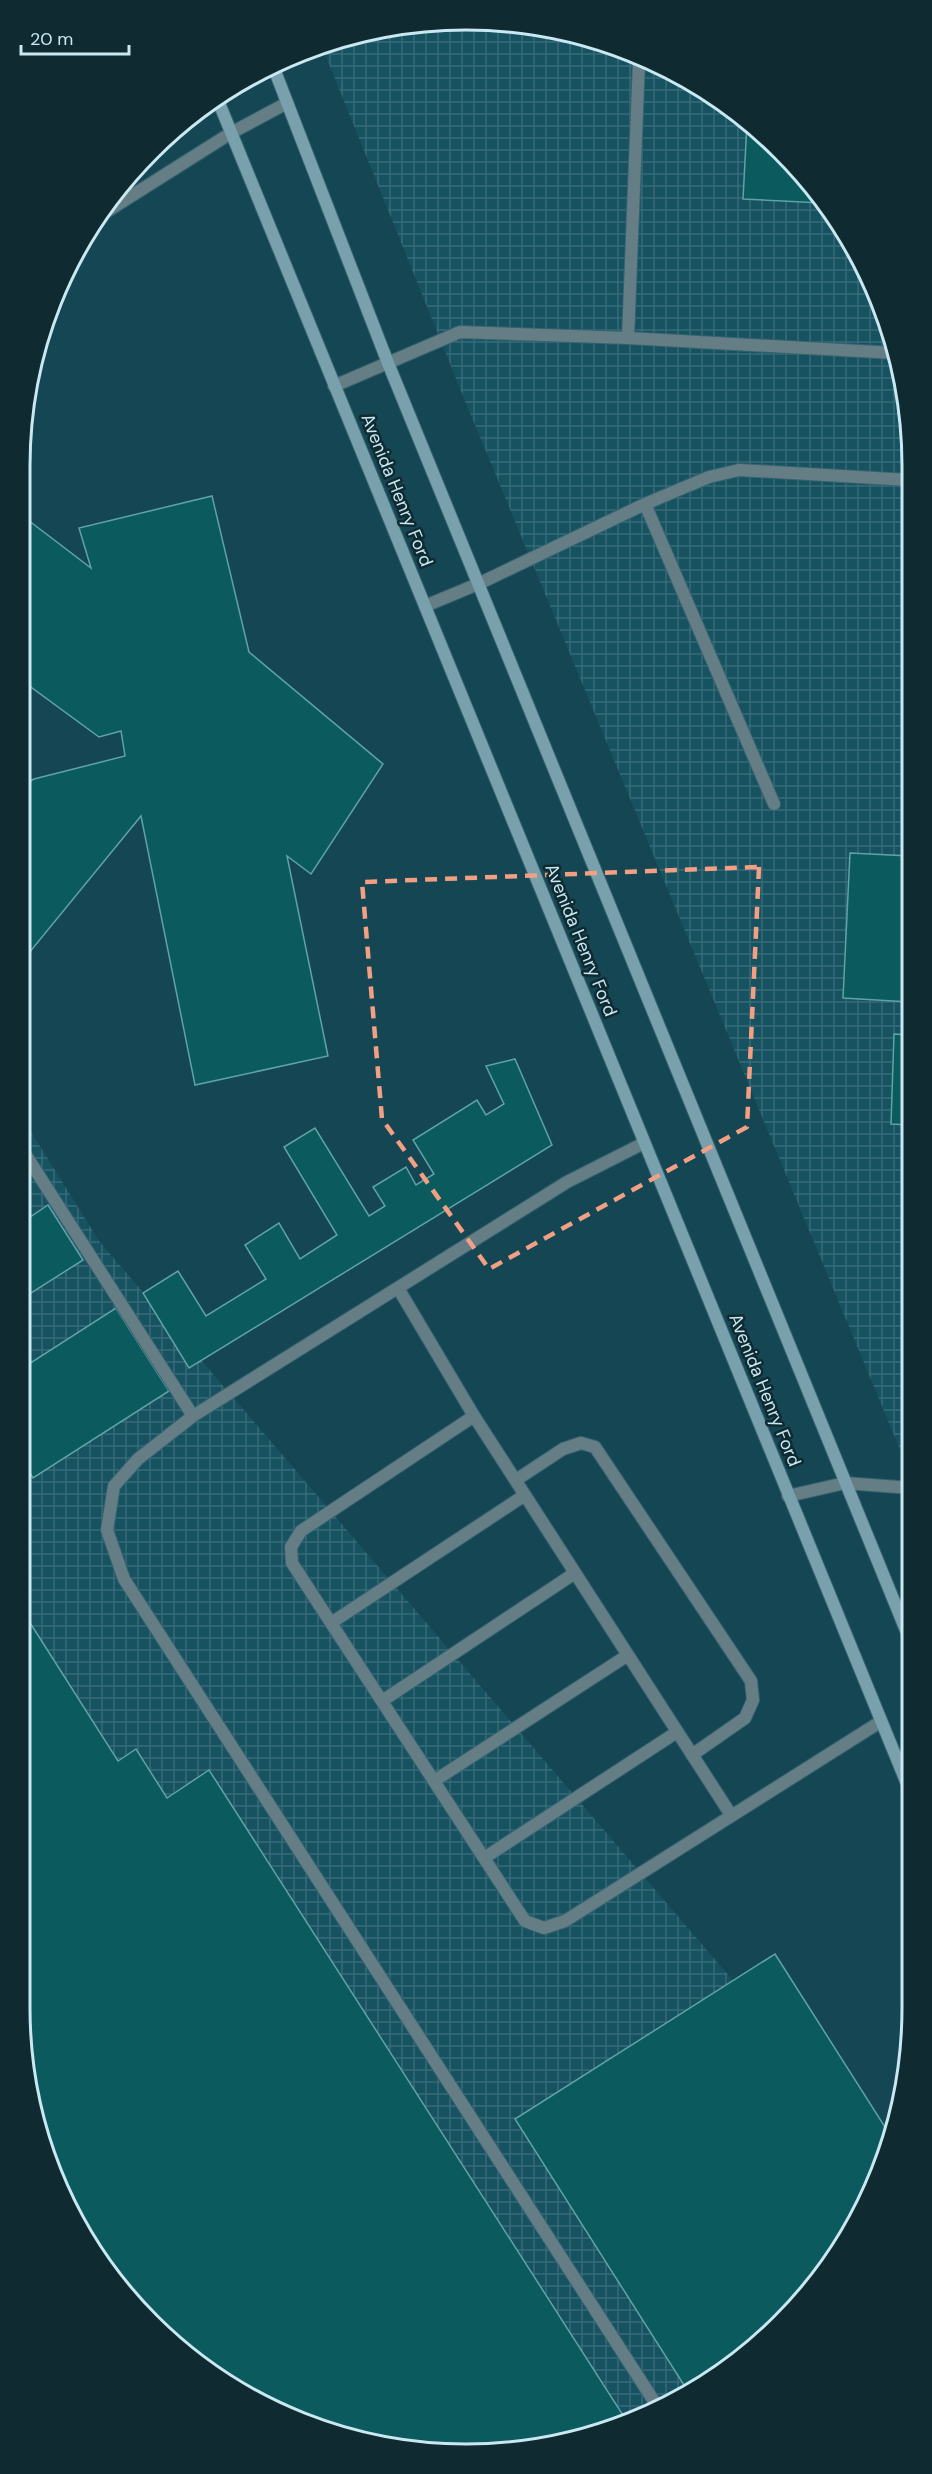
<svg xmlns="http://www.w3.org/2000/svg" width="932" height="2474" viewBox="0 0 932 2474" font-family="'DM Sans',sans-serif">
<defs>
<pattern id="industrial-grid" width="8" height="8" patternUnits="userSpaceOnUse" patternTransform="scale(1.5)"><rect width="8" height="8" fill="#175261"/><path d="M0 4h8M4 0v8" fill="none" stroke="#376b78"/></pattern>
</defs>
<rect width="100%" height="100%" fill="#154653"/>
<!-- industrial -->
<path fill="url(#industrial-grid)" d="M496 20 582 35 714 95 802 172 878 295 909 407 911 1476 463 396 321 44 408 23Z
M20 1114 99 1241 885 2158 866 2206 820 2280 714 2379 637 2420 553 2446 243 2395 130 2302 79 2231 43 2152 20 2008Z"/>
<!-- building -->
<path fill="#0b5a5e" stroke="#5fa3a6" stroke-width="1.5" d="M747 123 802 172 822 203 743 199Z
M212 496 249 652 383 764 311 874 287 856 328 1056 195 1085 141 816 20 964V787L34 779 125 756 121 731 99 737 20 679V514L91 568 79 528Z
M909 756 910 822 906 821Z
M850 853 910 856V1002L843 998Z
M894 1034 910 1035V1125L891 1124Z
M515 1059 552 1145 189 1368 143 1293 178 1271 206 1316 266 1279 245 1245 279 1223 300 1259 337 1235 284 1147 315 1128 369 1216 385 1206 373 1187 406 1167 416 1185 434 1174 413 1140 477 1100 486 1115 504 1104 486 1066Z
M48 1205 83 1260 20 1300V1224Z
M116 1308 169 1391 33 1478 23 1462 20 1464V1350L29 1364Z
M20 1607 118 1761 136 1749 167 1798 209 1770 628 2423 553 2446 407 2451 323 2431 243 2395 130 2302 79 2231 43 2152 20 2008Z
M775 1954 892 2138 866 2206 820 2280 714 2379 689 2393 515 2119Z"/>
<g fill="none" stroke-linecap="round" stroke-linejoin="round">
<!-- service casing -->
<g stroke="#366370" stroke-width="14">
<path id="service" d="M628 338 639 61
M334 386 460 332 628 338 894 353
M645 504 774 804
M425 606 478 584 645 504 709 477 739 470 909 480
M20 1146 193 1416 138 1459 114 1486 107 1530 124 1579 659 2409
M398 1288 474 1416 731 1815
M193 1416 567 1182 644 1143
M474 1416 301 1531 291 1547 292 1563 525 1921 544 1928 565 1921 880 1722
M516 1480 563 1449 581 1443 595 1447 751 1681 753 1700 745 1718 692 1755
M788 1496 845 1483 911 1488
M331 1623 525 1495
M382 1701 575 1573
M434 1781 628 1655
M484 1858 677 1732"/>
</g>
<!-- minor casing -->
<g stroke="#366370" stroke-width="14">
<path id="minor" d="M98 217 231 133 287 103"/>
</g>
<!-- secondary casing -->
<g stroke="#366370" stroke-width="14">
<path id="secondary" d="M273 66 388 363 912 1645
M217 98 912 1796"/>
</g>
<!-- service -->
<use href="#service" stroke="#657e86" stroke-width="12"/>
<!-- minor -->
<use href="#minor" stroke="#657e86" stroke-width="12"/>
<!-- secondary -->
<use href="#secondary" stroke="#79a0ad" stroke-width="12"/>
</g>
<!-- marked area -->
<path fill="none" stroke="#f39f83" stroke-width="4.5" stroke-dasharray="12 8" stroke-linejoin="round" d="M759 867 747 1127 489 1269 382 1119 362 882Z"/>
<g text-anchor="middle" dominant-baseline="central" stroke-width="5" stroke-linejoin="round" paint-order="stroke">
<!-- street labels -->
<g font-size="18" fill="#cae8f2" stroke="#0f2a31">
<text transform="translate(397 490) rotate(68)">Avenida Henry Ford</text>
<text transform="translate(581 940) rotate(68)">Avenida Henry Ford</text>
<text transform="translate(765 1390) rotate(68)">Avenida Henry Ford</text>
</g>
</g>
<!-- crop -->
<path d="M0 0H932V2474H0ZM466 30H466A436 436 0 0 1 902 466V2008A436 436 0 0 1 466 2444H466A436 436 0 0 1 30 2008V466A436 436 0 0 1 466 30Z" fill="#0f2a31" fill-rule="evenodd"/>
<path fill="none" stroke="#cae8f2" stroke-width="3" d="M466 30H466A436 436 0 0 1 902 466V2008A436 436 0 0 1 466 2444H466A436 436 0 0 1 30 2008V466A436 436 0 0 1 466 30Z"/>
<!-- scale -->
<path d="M21 45v9h108v-9" fill="none" stroke="#cae8f2" stroke-width="3"/>
<text x="30" y="45" font-size="18" fill="#cae8f2" stroke="#0f2a31" stroke-width="4.5" paint-order="stroke">20 m</text>
</svg>
